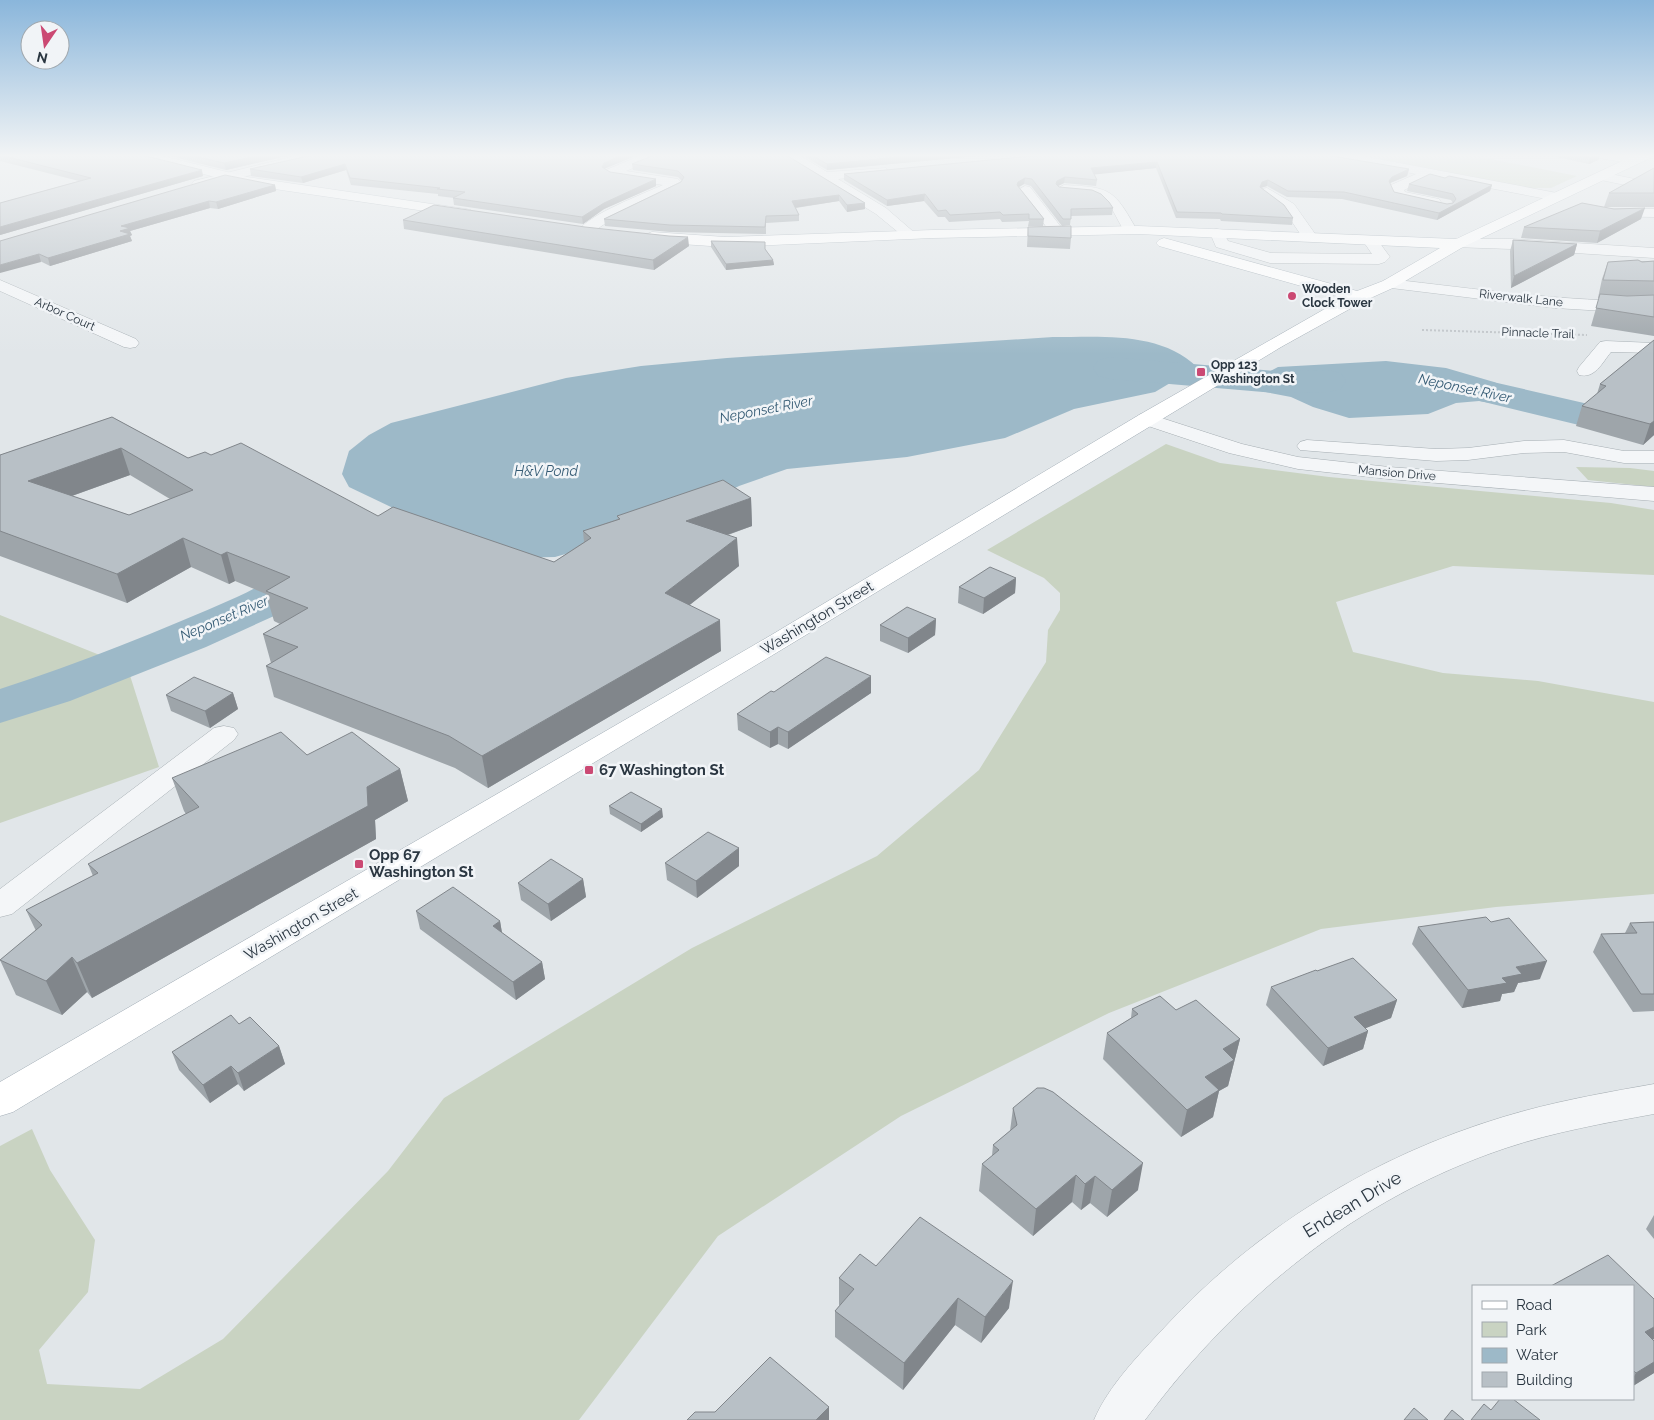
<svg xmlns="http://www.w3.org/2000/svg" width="1654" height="1420" viewBox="0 0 1654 1420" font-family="Raleway,sans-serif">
<rect width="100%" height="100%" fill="#e1e6e9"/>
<!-- green -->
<path fill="#c9d3c2" d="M1361 155H1485L1481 157 1577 176 1551 188H1530Z
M1166 444 1220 463 1329 477 1611 503 1654 510V575L1453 566 1336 602 1353 652 1443 673 1538 681 1654 702V894L1496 907 1321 929 1109 1013 901 1116 718 1236 579 1420H0V1146L32 1129 50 1170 95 1240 88 1292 39 1350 47 1384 140 1389 223 1339 388 1171 444 1098 692 948 877 856 979 770 1046 662 1048 630 1060 610V593L1044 578 987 550Z
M1576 467 1630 468 1654 471V487L1588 480Z
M0 615 127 666 159 767 0 823Z"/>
<!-- water -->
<path fill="#9db9c8" d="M1053 337C1101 337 1160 331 1197 367L1155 392 1074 409 1005 438 907 457 787 469 739 486 696 508 607 542 555 557 506 558 393 515 391 507 349 487 342 474 349 451 369 435 391 423 566 378 641 366 727 358Z
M1386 361 1446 368 1494 382 1531 399 1572 405 1559 417 1541 415 1521 408 1479 401 1456 403 1428 414 1349 418 1313 407 1291 397 1240 387 1278 367Z"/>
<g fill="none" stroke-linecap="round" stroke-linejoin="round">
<!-- river -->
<path fill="#9db9c8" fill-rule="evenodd" d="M1111 357 1275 371 1328 370 1341 373 1346 381 1341 389 1328 392 1275 393 1111 379 1098 376 1093 368 1098 360Z
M1493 382 1597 406 1602 414 1597 422 1583 426 1480 401 1474 393 1480 385Z
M332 550 348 554 355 564 348 574 274 616 206 647 70 701 0 723V689C80 663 160 631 237 597 269 583 297 559 332 550Z"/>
<!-- minor casing -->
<g stroke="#a6aeb3" stroke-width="1">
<path id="minor" d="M299 155H320L319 158 199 188 192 184 194 181Z
M642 155H658L657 158 626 171 678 179 682 184 680 187 609 221 591 233H581L579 230C590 214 643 194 663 185L611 177 604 173 606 170Z
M784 155H799L827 172 886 168 888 171 886 174 881 175 838 179 886 208 916 234 914 237H904L876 214 785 158Z
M1332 155H1357L1557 193 1564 197 1557 201 1432 177 1404 190 1405 192 1439 199 1441 202 1439 205 1434 206 1394 198 1389 188 1391 185 1416 174 1338 159 1333 158Z
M1598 155H1626L1639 157 1640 160 1634 164 1599 158Z
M1601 172 1654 183V191L1596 179 1594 176Z
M1064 185C1112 187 1114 190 1137 230L1135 233H1125L1112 209 1101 199 1092 195 1059 192 1057 189Z
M1025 186 1030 187 1061 227 1063 230 1061 233H1051L1018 190Z
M1267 188 1294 204 1318 238 1315 241H1305L1284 210 1262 195 1260 192 1262 189Z
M1606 209H1654V217L1601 216 1599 213 1601 210Z
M1217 229 1222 230 1228 241 1271 253 1372 254 1363 241 1366 238H1376L1390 257 1385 262 1379 264 1270 263 1216 247 1210 233 1212 230Z
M1458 239H1511L1654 248V258L1511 249 1453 247 1450 244 1453 241Z
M1389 279C1477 289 1565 302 1654 301V311L1621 312 1555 308 1383 287 1381 284 1383 281Z
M0 280 136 339 139 343 136 347 130 348 124 347 0 291Z
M1606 341 1654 343V353L1611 352C1602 363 1595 379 1579 375L1577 371 1579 367 1600 342Z
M1146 413 1242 444 1298 457 1389 467 1654 487V501L1389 479 1298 469 1229 453 1139 423 1136 419 1139 415Z
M1307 440 1436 449 1468 448 1524 441 1564 440 1624 451H1654V463H1624L1564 452 1524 453 1468 460 1436 461 1300 450 1297 446 1300 442Z
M224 726 234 728 238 734 234 740 12 914 0 917V889L214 728Z
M1654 1084V1114C1605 1123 1554 1132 1506 1148 1359 1197 1237 1296 1145 1420H1094C1109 1385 1139 1355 1164 1328 1256 1228 1374 1156 1503 1117 1552 1102 1603 1093 1654 1084Z"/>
</g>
<!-- major casing -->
<g stroke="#a1acb5" stroke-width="1">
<path id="major" d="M139 155H159L247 177 466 209 471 210 473 213 471 216 466 217 247 185 140 158Z
M1635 155H1651L1650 158 1463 247 1395 287 1364 301 1281 347 786 647 13 1112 0 1116V1082L768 637 1139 415 1344 298 1159 246 1156 243 1159 240 1164 238 1357 291 1383 281 1440 248 1138 234 933 238 725 247 652 242 647 240 644 237 647 234 652 232 725 237 933 230 1138 226 1456 239Z"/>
</g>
<!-- path -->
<path stroke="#bfc4c8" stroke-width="2" stroke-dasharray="2 2" stroke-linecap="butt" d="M1422 330 1587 335"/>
<!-- minor -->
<use href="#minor" fill="#f4f6f8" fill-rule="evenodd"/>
<!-- major -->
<use href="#major" fill="#fff" fill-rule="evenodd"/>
</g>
<!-- wall -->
<path fill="#9ea5aa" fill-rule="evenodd" d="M0 155 203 176 0 235V203L79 181 0 161Z
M166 155H291L226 170Z
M313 155 605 169 610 172 656 186 604 209 583 224 454 205 453 198H454L438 196V194L351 185 346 170 303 183 251 176 250 169Z
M786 155 865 203V209L847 212 839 201 796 208 799 215V221L766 223V234L670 232 605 226 604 219 682 181 678 177 633 170 632 164Z
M802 155H987L827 170Z
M1042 155 1409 169 1407 176 1390 183 1394 192 1447 204 1453 203 1451 200 1407 191 1409 184 1445 178 1492 185 1490 191 1437 220 1342 199 1287 197 1267 186 1261 188 1293 218 1292 225 1221 221 1220 219 1176 218 1156 168 1094 174 1097 180 1096 186 1064 183 1058 186 1059 187 1113 208 1112 215 1071 216 1070 225 1062 226 1031 186 1024 184 1019 187 1044 219 1043 226H1028L1029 221 1002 222 1000 219 949 222 945 217H938L924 201 887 206 844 180V174Z
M1547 155H1600L1598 160 1589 164Z
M1654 168V207H1604L1609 193Z
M275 185 276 191 218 209 210 208 130 231 132 235 130 236 132 241 50 266 0 241Z
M1641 219 1597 243 1521 238 1524 227Z
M403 220 689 246 654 270 404 229Z
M1028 227 1071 238 1070 249 1027 247Z
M1513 240 1577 244 1574 255 1511 288 1510 251Z
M711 241 765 249 773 260 774 265 726 270 711 247Z
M1654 261V336L1591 326 1599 298H1598L1602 279 1608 262Z
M1654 340V435L1643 445 1576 426 1582 406 1597 394 1600 384Z
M112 417 188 458 211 455 378 516 554 562 584 542 583 531 618 519 617 516 751 498 752 526 728 535 739 566 689 605 721 651 488 788 455 768 274 697 266 666 271 663 263 634 280 624 274 621 266 594 235 581 229 584 191 567 127 603 0 556V455ZM130 475 170 499 129 515 72 496Z
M1016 578 1015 593 983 614 958 603 959 587Z
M936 619 935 635 908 653 880 641V625Z
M774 692 871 693 788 749 778 744 770 748 738 730 737 714Z
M233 693 238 709 210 728 171 711 166 695Z
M307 755 400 769 408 801 375 820 376 839 92 998 87 992 62 1015 16 995 0 960 36 931 26 910 93 876 88 864 186 814 184 811 172 778Z
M609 806 663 817 641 832 610 814Z
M739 848V866L697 898 667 880 665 863Z
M583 879 586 897 551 921 521 900 518 883Z
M416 911 500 921 502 933 542 962 545 979 516 1000 420 929Z
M1654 922V1011L1633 1012 1593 952 1601 934 1625 933 1630 923Z
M1418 927 1540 979 1518 983 1514 992 1502 994 1500 1001 1462 1008 1412 944Z
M1271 987 1397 1000 1391 1018 1365 1028 1368 1031 1363 1049 1323 1066 1266 1005Z
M1132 1009 1176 1010 1240 1039 1228 1086 1219 1091 1213 1117 1181 1137 1103 1059 1107 1033 1131 1018Z
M239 1024 279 1046 285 1064 244 1091 238 1084 210 1103 179 1070 172 1052Z
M1013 1108 1138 1190 1107 1217 1090 1203 1081 1210 1072 1202 1033 1236 979 1191 982 1164 992 1156 993 1145 1010 1131Z
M1654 1215V1239L1646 1229Z
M876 1266 1009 1308 981 1343 955 1325 903 1390 835 1337V1311L840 1305H839V1278Z
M1633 1286 1654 1299V1339L1652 1340 1654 1341V1373L1633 1386Z"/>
<!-- shaded-wall -->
<path fill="#81868b" d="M262 155H291L226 170 224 163Z
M623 155H638L604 169 602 167 604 163Z
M922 155H987L827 170V164Z
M1598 155H1600L1598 160 1589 164 1591 158Z
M1157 162 1156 168 1090 175 1091 168Z
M345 164 346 170 303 183 301 177Z
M1409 169 1407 176 1390 183 1389 181 1392 177Z
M202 170 203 176 0 235V227Z
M1065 177 1064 183 1056 187 1057 181Z
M1025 178 1024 184 1017 188 1018 182Z
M656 179V186L604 209 583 224 582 217 604 203Z
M1268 180 1267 186 1260 188V187L1262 182Z
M275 185 276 191 218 209 216 202Z
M1492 185 1490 191 1437 220 1439 213Z
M925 194 924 201 887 206V200Z
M839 195V201L793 208 792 201Z
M209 201 210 208 130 231 132 235 130 236 132 241 50 266 48 258 120 231 121 226Z
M865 203V209L847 212V205Z
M1645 208 1641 219 1597 243 1600 231Z
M688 237 689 246 654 270 653 260Z
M1577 244 1574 255 1511 288 1514 276Z
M39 254 41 262 0 273V265Z
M773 260 774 265 726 270V264Z
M1654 421V435L1643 445 1650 424Z
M121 448 130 475 38 508 28 481Z
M751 498 752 526 687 549 686 521Z
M183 538 191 567 127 603 117 574Z
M737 538 739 566 667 623 665 593Z
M227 552 235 581 229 584 221 555Z
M1016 578 1015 593 983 614 984 598Z
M936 619 935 635 908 653V638Z
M720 620 721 651 488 788 482 756Z
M871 676V693L788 749V732Z
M233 693 238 709 210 728 205 711Z
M778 727V744L770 748V732Z
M400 769 408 801 375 820 376 839 92 998 77 963 367 787Z
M662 809 663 817 641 832V824Z
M739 848V866L697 898 696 881Z
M583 879 586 897 551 921 548 904Z
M500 921 503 939 493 926Z
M72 957 87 992 62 1015 46 981Z
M1547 961 1540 979 1518 983 1514 992 1502 994 1500 1001 1462 1008 1468 990 1502 978 1516 967Z
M542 962 545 979 516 1000 513 982Z
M1397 1000 1391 1018 1349 1035 1354 1017Z
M1368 1031 1363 1049 1323 1066 1328 1048Z
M1240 1039 1228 1086 1219 1091 1213 1117 1181 1137 1187 1110 1205 1077 1223 1049Z
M279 1046 285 1064 244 1091 238 1073Z
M231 1066 238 1084 210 1103 203 1085Z
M1143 1163 1138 1190 1107 1217 1112 1190Z
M1076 1175 1072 1202 1033 1236 1036 1209Z
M1095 1176 1090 1203 1081 1210 1085 1184Z
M1013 1281 1009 1308 981 1343 985 1317Z
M958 1298 955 1325 903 1390 904 1363Z
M1654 1327V1339L1634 1350 1645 1332Z
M1654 1362V1373L1633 1386V1378L1636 1373Z
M829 1407V1420H816Z"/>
<!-- building -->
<path fill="#b8c0c6" stroke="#81868b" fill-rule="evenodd" d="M0 155H142L202 170 0 227V203L91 178Z
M189 155H262L224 163Z
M313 155H623L604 163 602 167 610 172 656 179 604 203 582 217 453 198 465 192 437 189 440 188 350 178 345 164 301 177 250 169Z
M654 155H786L865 203 847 205 839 195 792 201 799 215 766 216 765 227 670 225 604 219 681 182 684 177 678 171 632 164Z
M812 155H922L827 164Z
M1042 155H1326L1409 169 1392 177 1389 181 1394 192 1447 204 1453 203 1456 199 1453 194 1409 184 1430 174 1445 178 1449 176 1492 185 1439 213 1344 192 1288 191 1268 180 1262 182 1260 187 1284 205 1293 218 1222 214 1221 213 1177 212 1157 162 1091 168 1097 180 1065 177 1057 181 1056 184 1059 187 1092 190 1101 194 1109 202 1113 208 1071 209V219H1063L1032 179 1025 178 1018 182 1017 185 1044 219H1029V214L1003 215 1000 212 950 215 946 210 938 211 925 194 887 200 844 174Z
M1578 155H1598L1591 158Z
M1654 168V193H1609Z
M225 175 275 185 216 202 209 201 121 226 130 228 120 231 130 234 48 258 39 254 0 265V241Z
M1582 203 1614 209 1645 208 1600 231 1524 227Z
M434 205 585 227 669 236 688 237 653 260 403 220Z
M1071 226V238L1028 236V227Z
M1513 240 1577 244 1514 276Z
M711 241 765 242V249L773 260 726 264Z
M1638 260 1642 262 1654 261V281L1603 280 1608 262Z
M1600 294 1627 296 1654 295V317L1596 308Z
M1654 340V421L1650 424 1582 406 1606 386 1600 384Z
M112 417 188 458 205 452 211 455 241 443 378 516 393 507 554 562 591 538 583 531 620 519 617 516 723 480 751 498 686 521 737 538 665 593 720 620 482 756 449 736 266 666 298 647 263 634 308 608 266 591 290 577 227 552 221 555 183 538 117 574 0 531V455ZM121 448 193 490 129 515 28 481Z
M990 567 1016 578 984 598 959 587Z
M907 607 936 619 908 638 880 625Z
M826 657 871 676 788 732 778 727 770 732 737 714 771 691 774 692Z
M194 677 233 693 205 711 166 695Z
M281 732 307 755 352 732 400 769 367 787 368 806 77 963 72 957 46 981 0 960 42 925 26 910 98 873 88 864 199 807 172 778Z
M631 792 662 809 641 824 609 806Z
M708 832 739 848 696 881 665 863Z
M551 859 583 879 548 904 518 883Z
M453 887 500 921 493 926 542 962 513 982 416 911Z
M1486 917 1491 922 1509 918 1547 961 1516 967 1522 974 1502 978 1507 983 1468 990 1418 927Z
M1654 922V994H1641L1601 934 1637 933 1630 923Z
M1353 958 1397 1000 1354 1017 1368 1031 1328 1048 1271 987 1316 970 1317 971Z
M1160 996 1176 1010 1196 1000 1240 1039 1223 1049 1234 1060 1205 1077 1219 1090 1187 1110 1107 1033 1138 1014 1132 1009Z
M231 1015 239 1024 250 1017 279 1046 238 1073 231 1066 203 1085 172 1052Z
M1037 1088H1044L1053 1092 1143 1163 1112 1190 1095 1176 1085 1184 1076 1175 1036 1209 982 1164 999 1150 993 1145 1017 1125 1013 1108Z
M920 1217 1013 1281 985 1317 958 1298 904 1363 835 1311 854 1289 839 1278 860 1254 876 1266Z
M1608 1255 1654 1299V1327L1645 1332 1654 1341V1362L1636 1373 1633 1370V1286H1551Z
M770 1357 829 1407 816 1420H687L695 1412H715Z
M1500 1399H1513L1540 1420H1471L1484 1404 1491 1410Z
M1414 1408 1428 1420H1404Z
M1452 1410 1464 1420H1444Z"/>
<!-- sky -->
<linearGradient id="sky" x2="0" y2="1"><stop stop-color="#8ab6db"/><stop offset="0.44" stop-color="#f2f4f5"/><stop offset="1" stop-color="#f2f4f5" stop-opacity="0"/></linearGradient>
<rect width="1654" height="354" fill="url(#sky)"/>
<!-- markers -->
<g fill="#cb4973" stroke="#f1f4f7" stroke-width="2">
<circle cx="1292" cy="296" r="5"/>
<rect x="1196" y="367" width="10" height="10" rx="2.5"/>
<rect x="584" y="765" width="10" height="10" rx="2.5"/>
<rect x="354" y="859" width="10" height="10" rx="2.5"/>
</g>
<g text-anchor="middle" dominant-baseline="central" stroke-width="5" stroke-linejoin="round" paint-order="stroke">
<!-- far-poi labels -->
<g font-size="12" font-weight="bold" fill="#2a3641" stroke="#f1f4f7" text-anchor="start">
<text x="1302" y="289">Wooden<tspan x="1302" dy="14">Clock Tower</tspan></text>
<text x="1211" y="365">Opp 123<tspan x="1211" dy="14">Washington St</tspan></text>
</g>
<!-- far-street labels -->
<g font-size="12" fill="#2a3641" stroke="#f1f4f7">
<text transform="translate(1521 298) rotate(6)">Riverwalk Lane</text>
<text transform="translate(65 314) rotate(24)">Arbor Court</text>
<text transform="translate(1538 333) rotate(2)">Pinnacle Trail</text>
<text transform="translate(1397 473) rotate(5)">Mansion Drive</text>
</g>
<!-- far-water labels -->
<g font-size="14" font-style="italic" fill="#355b74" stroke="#f1f4f7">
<text transform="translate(1465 388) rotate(12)">Neponset River</text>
<text transform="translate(766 409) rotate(-11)">Neponset River</text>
<text x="546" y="471">H&amp;V Pond</text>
<text transform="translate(224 618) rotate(-23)">Neponset River</text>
</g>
<!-- street labels -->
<g font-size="15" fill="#2a3641" stroke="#f1f4f7">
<text transform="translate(817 618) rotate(-31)">Washington Street</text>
<text transform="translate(301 924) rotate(-30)">Washington Street</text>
</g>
<!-- poi labels -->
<g font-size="15" font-weight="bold" fill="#2a3641" stroke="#f1f4f7" text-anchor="start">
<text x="599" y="770">67 Washington St</text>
<text x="369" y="855">Opp 67<tspan x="369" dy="17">Washington St</tspan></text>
</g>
<!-- near-street labels -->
<g font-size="18" fill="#2a3641" stroke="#f1f4f7">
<text transform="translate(1352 1204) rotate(-31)">Endean Drive</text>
</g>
</g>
<!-- legend -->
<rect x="1472" y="1285" width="162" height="115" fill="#f1f4f7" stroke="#a1a8ae"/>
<rect x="1482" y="1301" width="25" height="8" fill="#ffffff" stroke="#a1a8ae"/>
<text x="1516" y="1310" font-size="15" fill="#2a3641">Road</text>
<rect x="1482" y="1322" width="25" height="15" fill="#c9d3c2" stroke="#a1a8ae"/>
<text x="1516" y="1335" font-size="15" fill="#2a3641">Park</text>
<rect x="1482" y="1348" width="25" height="15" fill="#9db9c8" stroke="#a1a8ae"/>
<text x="1516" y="1360" font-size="15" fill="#2a3641">Water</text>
<rect x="1482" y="1372" width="25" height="15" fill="#b8c0c6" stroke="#a1a8ae"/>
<text x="1516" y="1385" font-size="15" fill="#2a3641">Building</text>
<!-- north arrow -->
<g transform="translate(45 45) rotate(193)"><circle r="24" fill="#f1f4f7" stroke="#a1a8ae"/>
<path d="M0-4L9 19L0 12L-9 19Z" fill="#cb4973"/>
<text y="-8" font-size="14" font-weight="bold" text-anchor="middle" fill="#2a3641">N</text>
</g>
</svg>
